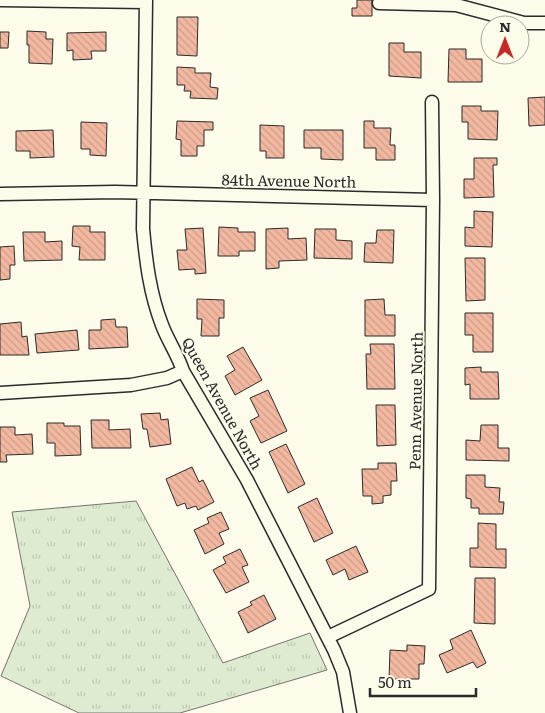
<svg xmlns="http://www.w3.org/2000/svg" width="545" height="713" viewBox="0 0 545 713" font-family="Literata,serif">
<defs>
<pattern id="grass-tufts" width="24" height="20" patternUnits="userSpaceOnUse" patternTransform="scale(1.25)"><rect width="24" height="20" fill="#deebd1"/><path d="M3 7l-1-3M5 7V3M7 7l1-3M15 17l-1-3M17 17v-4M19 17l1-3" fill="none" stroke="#bfcab4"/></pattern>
<pattern id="building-back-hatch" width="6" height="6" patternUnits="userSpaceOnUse" patternTransform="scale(1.25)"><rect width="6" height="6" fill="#f2b8a0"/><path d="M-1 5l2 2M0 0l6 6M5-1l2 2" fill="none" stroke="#d09e8a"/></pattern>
</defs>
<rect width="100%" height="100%" fill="#fdfbea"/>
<!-- grass -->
<path fill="url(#grass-tufts)" stroke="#74746e" d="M136 501 223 663 310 633 327 670 180 713H79L1 676 30 606 12 512Z"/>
<!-- building -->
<path fill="url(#building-back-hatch)" stroke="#2b2b2b" d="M357 0H372V16H352V8H357Z
M177 17H198L197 56 177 55Z
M27 31 46 32V39H53L52 64 29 63V45H27Z
M0 32H9L8 48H0Z
M106 32V51H91L92 59 73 60V50L67 51V33Z
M389 43H404V52H421V78L389 76Z
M449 49H466V59H482V82H448Z
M177 67 195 68V73H211L210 87 218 88 217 99 190 98 191 91H184L185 85H177Z
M545 97V125L529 126 528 98Z
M462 106H481V111H498L497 140 468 139V122H462Z
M177 121 213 122V130H204V146H197V156H181V140L176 139Z
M364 121H374V128H391L390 145H395V160H376V148H364Z
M81 122 107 123 106 156 90 155V149H81Z
M260 125 284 126V158H266V151H260Z
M53 130 54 157 30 158V151H16V131Z
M304 130H343V160L321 159V148H304Z
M474 158H497V165H493L494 197 464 198V179H474Z
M474 211 493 212 492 247 465 246V227L474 228Z
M73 226H90V232H105V260H79L80 247 72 246Z
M219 227 238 228V232H255V251H239V256H218Z
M203 228 206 273 195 274V269L179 270 177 250H187L185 229Z
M288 228V239L306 238 307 260 279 261V268L266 269V229Z
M315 229H336V240L352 241V259L314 258Z
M377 230H394L393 263 364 262 365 243H376Z
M23 232H45V242L62 241V260L24 261Z
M14 246 15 265H10V279L0 280V247Z
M465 258H485V300L466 301Z
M197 299 224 300V318H219V336H201L202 319H197Z
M384 299 385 315H395V336H365V300Z
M465 313H493V352H473V335H465Z
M115 319 116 327H127L128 347 89 349V330H101V320Z
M21 322 22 337 27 336 29 355H0V324Z
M77 330 79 350 37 353 35 334Z
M370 344H394L395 389H367L366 354H371Z
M243 347 262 380 235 395 225 376 235 370 227 356Z
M481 367V372H498L499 399H470V384L465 385V368Z
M268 390 287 431 261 443 250 421 259 416 250 398Z
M376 405H395L396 445 377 446Z
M160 413 161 420 168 419 171 444 150 447 147 429H143L141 414Z
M91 420H109V430L130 429 131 448H92Z
M47 423H64V426H80L81 455 55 456V443H47Z
M481 425H498V448H509V461L466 460V440L480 441Z
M0 427H15V435L32 434 33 454 6 455 7 462H0Z
M286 444 305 484 288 493 269 452Z
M378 463H396L397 481H391V495L383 496V503L372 504V496H363L362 469H378Z
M192 467 199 482 203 480 214 502 198 510 196 506 187 509 185 503 177 506 166 479Z
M466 475H485V487L500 488 499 502H504L503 514H479V508H471V499L466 498Z
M317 498 333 533 314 542 298 507Z
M221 512 229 529 219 533 224 544 205 554 194 530 209 523 207 518Z
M478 523 496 524V549H506V568L470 567V548H478Z
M356 546 368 572 349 580 345 569 333 575 326 560Z
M240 549 248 565 242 567 249 582 226 593 213 570 226 563 223 557Z
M475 578H495V624L474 623Z
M264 595 276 619 248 633 238 612 252 605 250 602Z
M471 630 486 663 477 668 473 662 447 673 439 655 453 649 450 640Z
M407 645 425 646 424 664H419V679H389L390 650 407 651Z"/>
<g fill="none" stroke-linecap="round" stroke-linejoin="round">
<!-- minor casing -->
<g stroke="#2b2b2b" stroke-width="15">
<path id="minor" d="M0 0 146 2
M146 0 143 229C146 262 150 294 162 325 168 341 178 355 183 371L247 480 334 650 343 672 350 713
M379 3 456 5 524 23H545
M0 194 115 192 433 200
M0 393 131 385 167 378 183 371
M328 637 429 589 433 200 432 102"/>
</g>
<!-- minor -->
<use href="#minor" stroke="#fdfbea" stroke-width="12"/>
</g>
<g text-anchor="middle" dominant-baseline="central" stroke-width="4" stroke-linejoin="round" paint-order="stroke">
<!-- street labels -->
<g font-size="15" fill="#2b2b2b" stroke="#fdfbea">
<text transform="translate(289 180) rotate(1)">84th Avenue North</text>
<text transform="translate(415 401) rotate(-89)">Penn Avenue North</text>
<text transform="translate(223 403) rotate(61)">Queen Avenue North</text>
</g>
</g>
<!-- north arrow -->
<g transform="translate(505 40)"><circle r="24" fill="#fdfbea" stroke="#a9a89e"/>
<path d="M0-4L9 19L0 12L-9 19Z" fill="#c62828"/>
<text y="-8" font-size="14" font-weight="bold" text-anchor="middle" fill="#2b2b2b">N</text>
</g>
<!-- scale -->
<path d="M370 688v8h106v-8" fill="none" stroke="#2b2b2b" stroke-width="2.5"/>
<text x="378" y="688" font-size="15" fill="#2b2b2b" stroke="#fdfbea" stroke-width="4" paint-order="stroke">50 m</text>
</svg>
